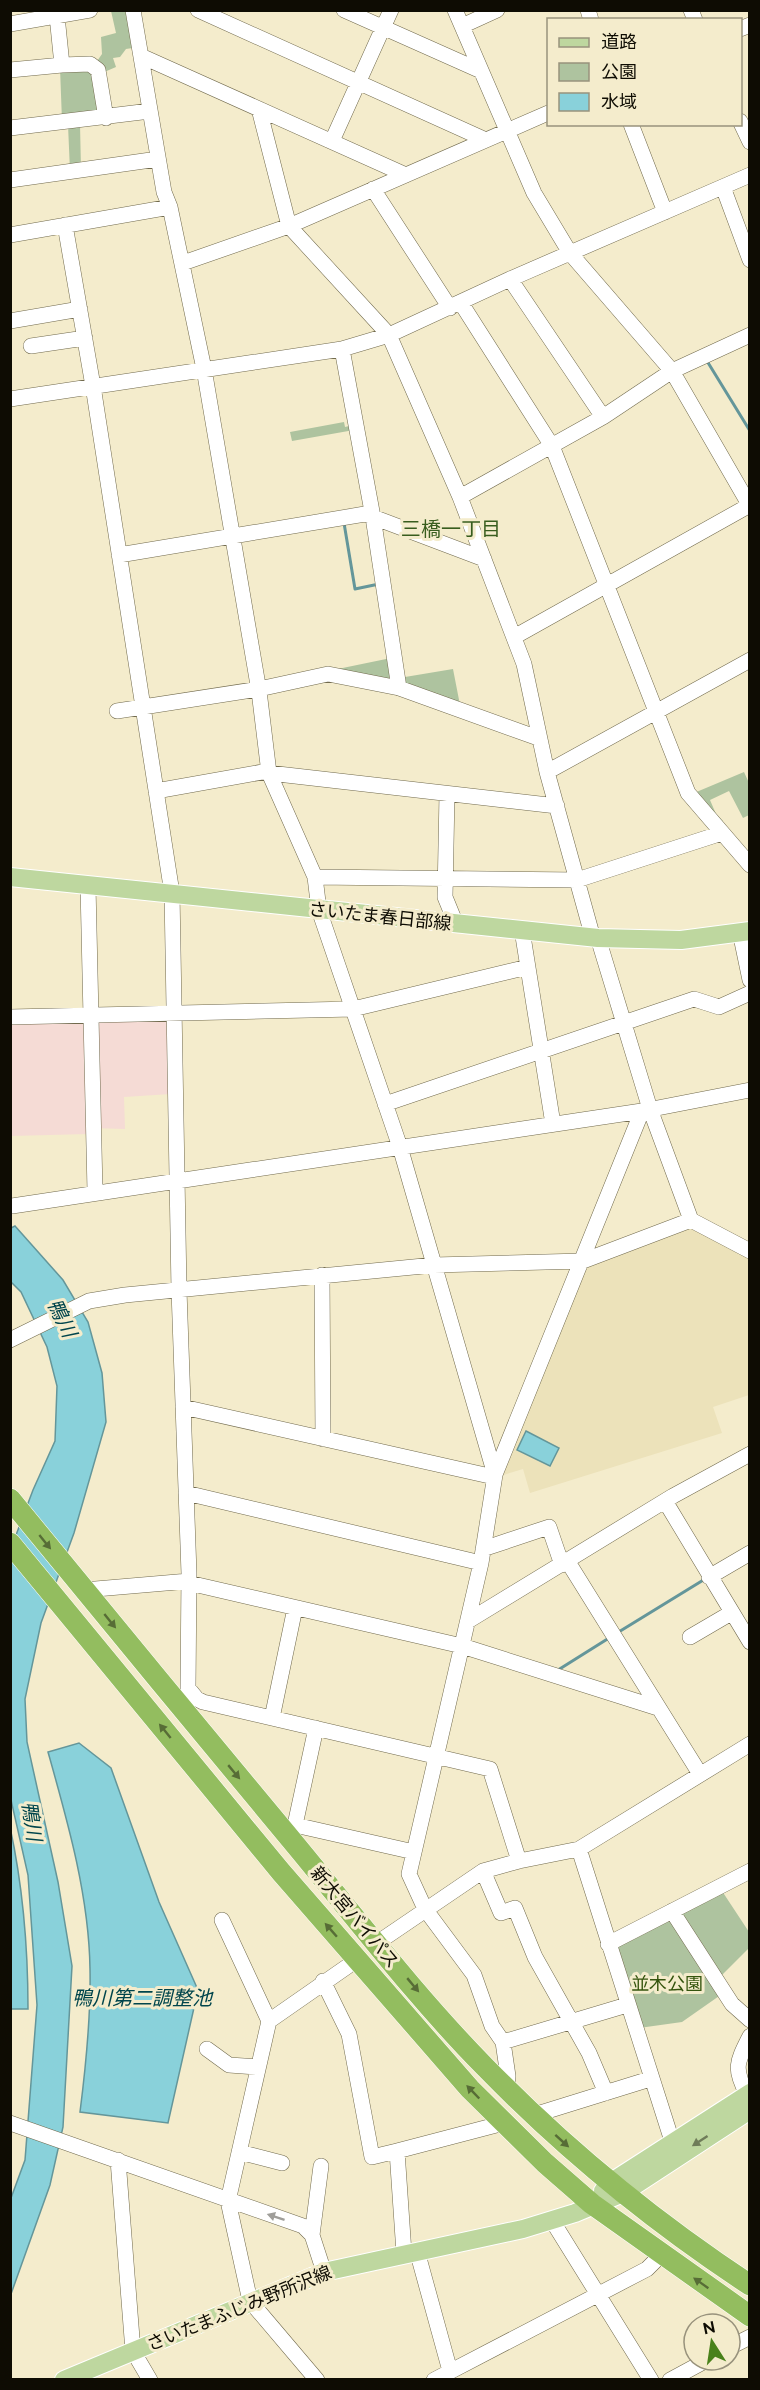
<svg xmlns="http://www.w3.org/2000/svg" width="760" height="2390" viewBox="0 0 760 2390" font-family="Raleway,'Noto Sans JP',sans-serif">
<rect width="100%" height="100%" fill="#f4eccc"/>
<!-- built -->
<path fill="#ece2ba" d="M695 1227 749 1254V1395L713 1407 722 1433 530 1493 523 1469 497 1477 581 1269 591 1261Z"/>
<!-- medical -->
<path fill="#f5dbd5" d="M170 1019 171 1094 124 1097 125 1129 90 1128 89 1134 11 1136 10 1022Z"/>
<!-- green -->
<path fill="#aec39f" d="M111 11H132L139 47 126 49 120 57 113 58 116 67 102 73 95 64 102 54 101 37 116 33Z
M60 68 93 71 100 110 62 121Z
M80 124 81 170 70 171 68 125Z
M344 422 345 427 353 425 354 430 292 441 290 432Z
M391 658 395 684 328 671Z
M453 669 460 705 406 686 405 677Z
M744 772 749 783V815L743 818 729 791 710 800 716 814 723 821 719 824 694 793Z
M722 1891 749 1932V1948L721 1976 677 1913Z
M672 1916 722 1994 682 2022 639 2028 614 1947Z"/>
<!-- water -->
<path fill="#89d1da" stroke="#64969a" stroke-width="1.5" d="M15 1226 63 1280 88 1322 102 1373 106 1422 74 1533 41 1623 25 1699 27 1742 58 1882 72 1966 63 2127 50 2185 11 2294V2198L25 2160 37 2005 28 1875 11 1800 10 1551 33 1490 55 1441 57 1386 47 1347 21 1292 11 1282V1228Z
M526 1431 559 1448 550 1466 517 1450Z
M79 1743 111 1768 159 1902 198 1990 168 2123 80 2112C86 2065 91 2017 90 1969 89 1896 68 1823 48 1752Z
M10 1827C23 1887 28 1947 28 2009H11Z"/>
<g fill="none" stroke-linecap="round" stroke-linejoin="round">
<!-- stream -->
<path stroke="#64969a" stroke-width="3" d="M707 361 750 431
M344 523 355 589 379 584
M617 1633 705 1579
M558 1670 609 1638"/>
<!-- minor casing -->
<g stroke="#716a4d" stroke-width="16">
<path id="minor" d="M133 10 164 192 170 207 204 369 259 691 269 773 315 877 319 910 400 1147 495 1475 481 1563 409 1874 425 1909 474 1975 492 2026 503 2042 508 2076 507 2089
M198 10 486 140
M344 10 481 71
M455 10 534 193 570 253 672 371 750 506
M588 10 591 20
M691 10 695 20
M10 24 90 10
M462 26 497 10
M740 29 750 25
M141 56 406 175
M62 65 90 64 98 70 106 118
M10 70 62 65 57 16
M259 109 289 226 389 335 460 497 524 664 547 772 593 938
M740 121 750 142
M631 124 665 212
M10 128 150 111
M332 141 391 10
M10 180 158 159
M723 187 750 260
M373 189 450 308
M65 225 93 386 172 893 179 1290 189 1574 188 1688 197 1699 203 1702 490 1769 519 1861
M10 235 170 207
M183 263 289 226 548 113
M510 279 603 417
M461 303 552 446 688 793 750 865
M10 321 80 309
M31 346 85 338
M342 349 373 517 399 688
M10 399 342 349 389 335 510 279 750 175
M460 497 603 417 672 371 750 335
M119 555 365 514 484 559
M514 637 750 505
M117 711 259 689 328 674 399 688 538 738
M547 772 750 660
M269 773 557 806
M156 791 268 771
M447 794 445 897 456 924
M315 877 577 880 722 833
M88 886 95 1191
M522 930 553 1124
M740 932 750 980
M598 938 650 1109 691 1220
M10 1017 353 1009 528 967
M385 1104 694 999 719 1007 750 993
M12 1206 642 1111 750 1090
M322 1275 323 1439
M10 1340 89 1301 125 1295 434 1265 583 1261 691 1220 750 1251
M183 1407 494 1477 642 1111
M186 1493 481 1563
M665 1501 750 1642
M483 1549 549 1527 562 1565
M568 1562 700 1774
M709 1577 750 1553
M189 1583 462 1646 658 1708
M84 1590 189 1581
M468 1621 673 1496 750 1454
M690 1637 731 1613
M272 1718 295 1608
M295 1825 316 1728
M283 1831 295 1825 414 1852
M579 1849 672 2141
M483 1871 501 1913 515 1908 535 1957 589 2053 606 2093
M672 1911 732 2004 750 2020
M222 1920 269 2021 228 2201 250 2301 317 2380
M377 1943 483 1871 519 1861 579 1849 750 1744
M608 1944 750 1871
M323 1981 349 2034 372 2157 397 2151 404 2253
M269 2021 348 1966
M503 2042 627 2005
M207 2049 229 2065 258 2067
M747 2094C733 2068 737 2062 750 2036
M534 2115 650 2079
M10 2123 303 2226 312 2235 324 2272
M397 2151 504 2123
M239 2152 282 2163
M118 2160 133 2351 150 2380
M553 2222 651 2380
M312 2235 321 2166
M417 2251 450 2371
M730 2347 750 2337
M434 2380 647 2269 661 2255
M670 2380 707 2360"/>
</g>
<!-- major casing -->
<g stroke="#fff" stroke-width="20">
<path id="major" d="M10 877 598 938 681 940 750 931
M603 2191 610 2183 750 2093
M64 2380 324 2272 523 2229 575 2213 623 2193 750 2110"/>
</g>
<!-- highway casing -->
<g stroke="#fff" stroke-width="22">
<path id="highway" d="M10 1499C106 1616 201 1732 298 1848 359 1922 418 1999 485 2067 565 2149 654 2222 750 2285
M10 1543 281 1872 470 2089 545 2163 592 2204 750 2316"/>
</g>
<!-- minor -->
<use href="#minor" stroke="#fff" stroke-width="15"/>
<!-- major -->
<use href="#major" stroke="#bed79f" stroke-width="18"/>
<!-- highway -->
<use href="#highway" stroke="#93bd5f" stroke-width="21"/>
</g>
<!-- one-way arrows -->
<defs><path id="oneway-solid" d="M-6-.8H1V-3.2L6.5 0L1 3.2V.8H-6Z" transform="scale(1.5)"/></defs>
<g fill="#576d36">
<use href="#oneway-solid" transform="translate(45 1542) rotate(51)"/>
<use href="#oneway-solid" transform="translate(110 1621) rotate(51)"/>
<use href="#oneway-solid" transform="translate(165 1731) rotate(-129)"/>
<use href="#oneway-solid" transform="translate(234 1772) rotate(50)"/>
<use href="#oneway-solid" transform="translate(331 1930) rotate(-131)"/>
<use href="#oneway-solid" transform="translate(413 1985) rotate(50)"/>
<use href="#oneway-solid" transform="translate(473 2092) rotate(-134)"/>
<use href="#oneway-solid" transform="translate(562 2141) rotate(42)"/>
<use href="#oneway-solid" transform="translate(701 2283) rotate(-145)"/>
</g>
<use fill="#6f7c59" href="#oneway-solid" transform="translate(700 2141) rotate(147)"/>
<use fill="#9f9e9a" href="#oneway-solid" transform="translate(276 2217) rotate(-162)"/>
<g text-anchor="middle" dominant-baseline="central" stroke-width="6" stroke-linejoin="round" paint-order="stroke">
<!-- street labels -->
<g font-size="18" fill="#0e0c03" stroke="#f4eccc">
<text transform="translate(380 916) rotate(6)">さいたま春日部線</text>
<text transform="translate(355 1917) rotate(50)">新大宮バイパス</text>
<text transform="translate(239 2308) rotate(-22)">さいたまふじみ野所沢線</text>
</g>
<!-- park labels -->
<g font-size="18" fill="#34540d" stroke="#f4eccc">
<text x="667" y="1983">並木公園</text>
</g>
<!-- neighbourhood labels -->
<g font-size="20" fill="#385d1e" stroke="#f4eccc">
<text x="451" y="529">三橋一丁目</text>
</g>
<!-- water labels -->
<g font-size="20" font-style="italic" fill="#00454c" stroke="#f4eccc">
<text transform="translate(62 1318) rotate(64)">鴨川</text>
<text transform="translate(32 1821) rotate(82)">鴨川</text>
<text x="142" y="1998">鴨川第二調整池</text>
</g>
</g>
<!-- border -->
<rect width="760" height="2390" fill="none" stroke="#0e0c03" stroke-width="24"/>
<!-- legend -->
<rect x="547" y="18" width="195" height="108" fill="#f4eccc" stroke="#98927c" stroke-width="1.5"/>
<rect x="559" y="38" width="30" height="9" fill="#bed79f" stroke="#98927c" stroke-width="1.5"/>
<text x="601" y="48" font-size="18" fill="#0e0c03">道路</text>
<rect x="559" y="63" width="30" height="18" fill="#aec39f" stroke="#98927c" stroke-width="1.5"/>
<text x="601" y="78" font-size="18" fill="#0e0c03">公園</text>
<rect x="559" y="93" width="30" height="18" fill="#89d1da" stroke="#98927c" stroke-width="1.5"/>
<text x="601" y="108" font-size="18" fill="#0e0c03">水域</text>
<!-- north arrow -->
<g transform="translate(712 2342) rotate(348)"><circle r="28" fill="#f4eccc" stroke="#98927c" stroke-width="1.5"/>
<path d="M0-4.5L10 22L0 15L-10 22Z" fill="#49811a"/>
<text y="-9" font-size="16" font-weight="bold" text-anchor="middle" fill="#0e0c03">N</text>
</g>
</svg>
